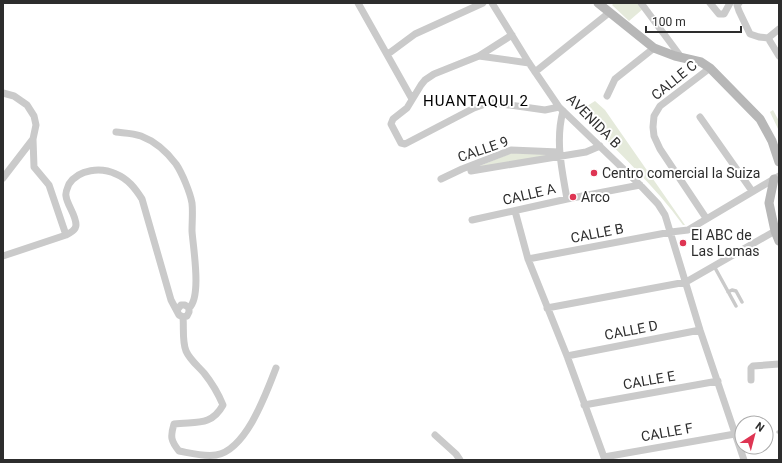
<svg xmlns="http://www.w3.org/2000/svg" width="782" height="463" viewBox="0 0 782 463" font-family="Roboto,sans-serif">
<rect width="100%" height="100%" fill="#fff"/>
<!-- green -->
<path fill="#e5eadb" d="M614 3H640L644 8 629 21 612 5Z
M595 101 605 110 685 225H683C655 186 618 152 584 117V108Z
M773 110 779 121V131L770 112Z
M512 153 555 154 472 169Z"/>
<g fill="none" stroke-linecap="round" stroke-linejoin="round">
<!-- lane -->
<path stroke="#cacaca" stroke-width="3.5" d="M714 266 736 306
M728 292 732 290 736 291 742 302
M778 432H779"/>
<!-- street -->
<path stroke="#cacaca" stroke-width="7" d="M358 3 412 99
M492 3 529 63 559 107 640 185 658 204 665 215 700 330 744 460
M641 3 681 57
M710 3 719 14H724L730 3
M739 3 737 5 739 11 750 34 759 37 768 38 779 56
M512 35 479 56 434 74 425 80 421 85 407 108 393 119 391 124 401 143 405 144 474 108 488 103H495L545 110 559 107
M768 38 779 29
M388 54 415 34 483 3
M479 56 529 63
M535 72 610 12
M3 93 14 96 27 105 34 116 36 125 33 139 34 167 49 185 66 235
M607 96 615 79 654 48
M563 111C555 141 562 170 567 199
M700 117 752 191
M471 171 586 152 600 146
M3 178 33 139
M441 179 462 169 511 150 559 152
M515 211 528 259 567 356 605 460
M706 218 660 149 654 136 653 127 654 116 660 106 710 68
M472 220 567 199 640 185
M3 256 66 235C70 233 76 230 76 225 76 215 67 205 66 196 65 192 68 187 69 184 79 169 101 167 116 174 128 179 135 188 142 199L171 300 179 315 183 317 187 316 189 312V308C202 297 193 247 192 231 192 222 193 212 192 203 190 192 182 173 176 164 167 152 154 141 141 136 133 133 124 133 116 132
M528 259 671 232 688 230 779 176
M547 308 686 282 775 231
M177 310 181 305H185L189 308
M183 317C184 328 182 341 186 351 190 360 198 366 204 373 212 383 218 393 223 405 211 427 195 421 174 424 170 437 171 441 179 451 190 453 204 457 216 455 246 450 266 394 276 368
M567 356 700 330
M751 380V368L753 366 779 364
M584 405 718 381
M435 435 456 454 460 460
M604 457 735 434"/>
<!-- secondary -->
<path stroke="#b7b7b7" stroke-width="9" d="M598 3 654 48 675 56 701 62 710 68 760 119 772 141 779 162
M774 179 769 203 775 231 779 241"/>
</g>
<!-- markers -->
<g fill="#de3553" stroke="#fff" stroke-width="1.5">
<circle cx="594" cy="173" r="4"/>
<circle cx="573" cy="197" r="4"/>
<circle cx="683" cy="243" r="4"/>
</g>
<g text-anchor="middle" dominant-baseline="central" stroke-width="4" stroke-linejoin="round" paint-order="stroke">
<!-- street labels -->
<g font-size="14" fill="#2d2d2d" stroke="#fff">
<text transform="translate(674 80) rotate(-39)">CALLE C</text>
<text transform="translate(594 121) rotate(45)">AVENIDA B</text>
<text transform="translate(483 149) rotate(-19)">CALLE 9</text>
<text transform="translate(529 194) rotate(-13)">CALLE A</text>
<text transform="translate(597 233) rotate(-11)">CALLE B</text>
<text transform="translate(631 330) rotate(-11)">CALLE D</text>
<text transform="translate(649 380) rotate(-10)">CALLE E</text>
<text transform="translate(667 432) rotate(-10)">CALLE F</text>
</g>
<!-- poi labels -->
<g font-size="14" fill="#2d2d2d" stroke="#fff" text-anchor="start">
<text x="602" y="173">Centro comercial la Suiza</text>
<text x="581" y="197">Arco</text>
<text x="691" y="235">El ABC de<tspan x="691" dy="16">Las Lomas</tspan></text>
</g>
<!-- neighbourhood labels -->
<g font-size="15" letter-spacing="1" fill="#000" stroke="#fff">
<text x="476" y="101">HUANTAQUI 2</text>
</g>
</g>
<!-- border -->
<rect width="782" height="463" fill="none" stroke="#2d2d2d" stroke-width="8"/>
<!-- north arrow -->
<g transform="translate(754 435) rotate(36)"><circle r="19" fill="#ffffff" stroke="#ababab"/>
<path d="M0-3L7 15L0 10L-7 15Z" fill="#de3553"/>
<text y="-6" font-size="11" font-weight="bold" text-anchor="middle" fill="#2d2d2d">N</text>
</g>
<!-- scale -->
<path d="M646 26v6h95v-6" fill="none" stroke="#2d2d2d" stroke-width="2"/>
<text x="652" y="26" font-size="12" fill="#2d2d2d" stroke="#ffffff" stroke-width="3" paint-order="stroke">100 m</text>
</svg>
